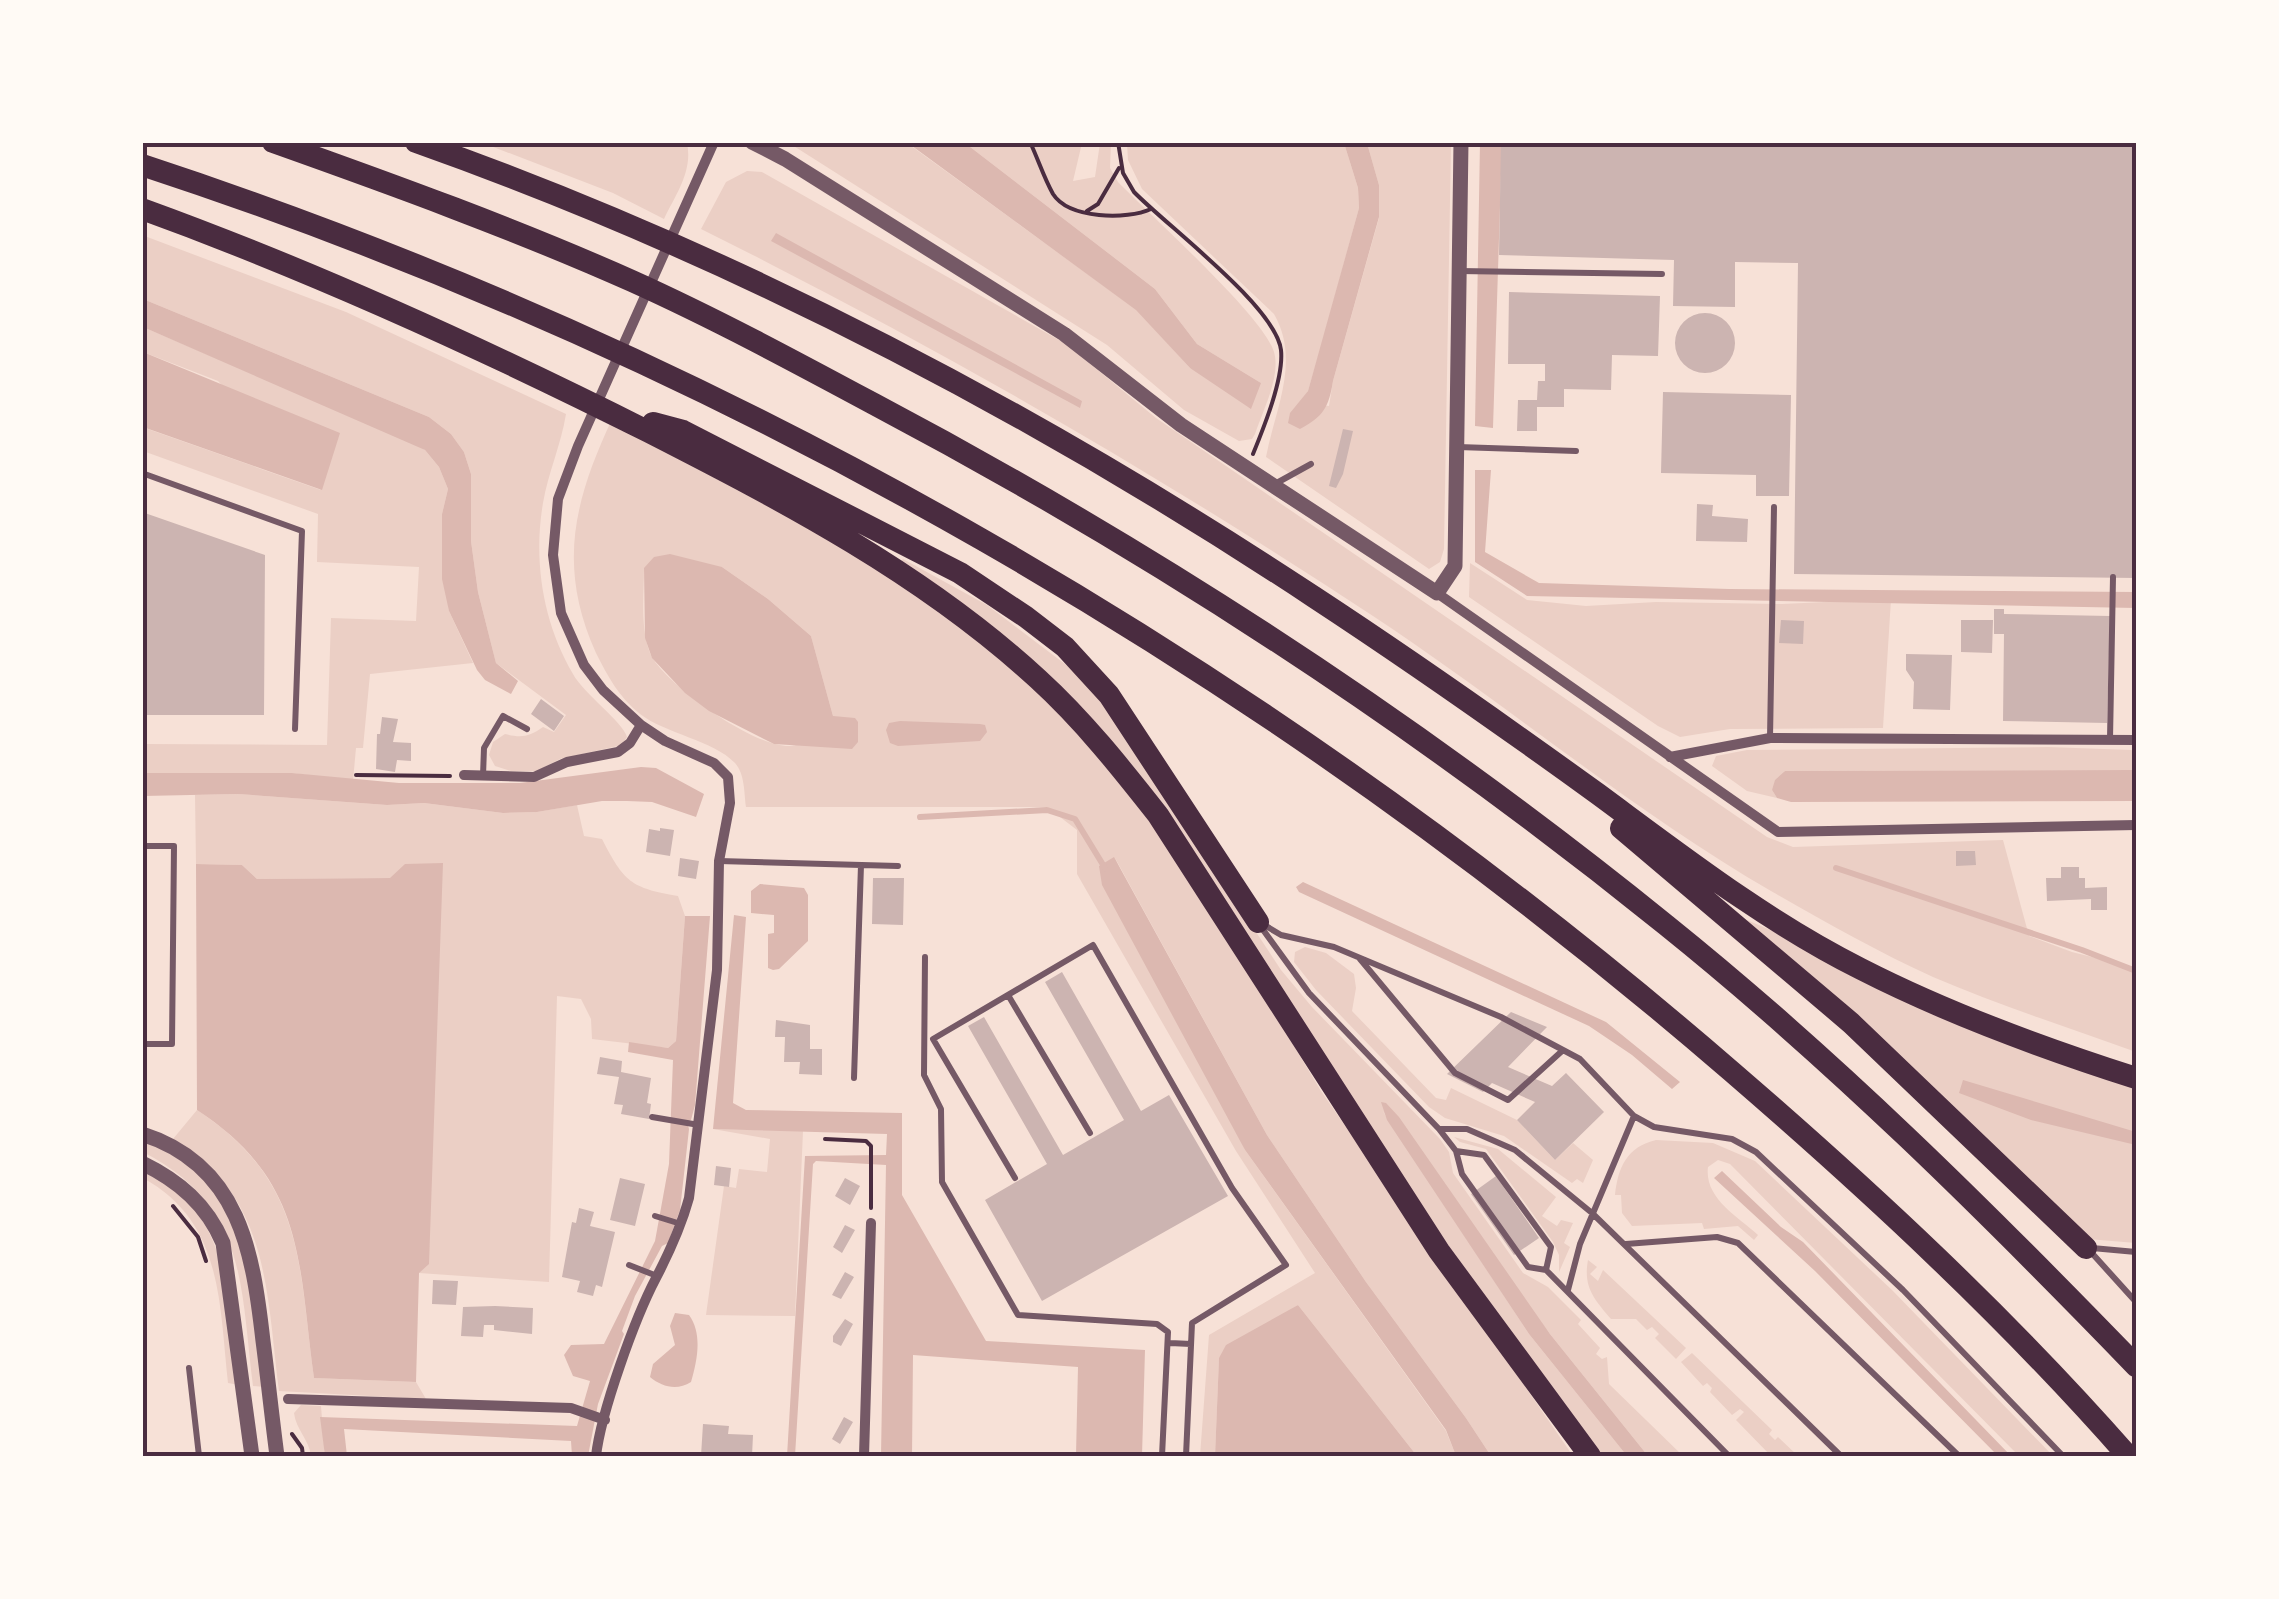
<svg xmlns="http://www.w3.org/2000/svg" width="2279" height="1599" viewBox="0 0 2279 1599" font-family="Cabin,sans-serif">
<rect width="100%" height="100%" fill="#f7e1d7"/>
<!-- green -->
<path fill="#ebcfc5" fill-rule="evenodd" d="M483 143H687C693 171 676 194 664 219L613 193Z
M789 143H907L1137 310 1190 368 1261 383 1197 344 1155 289 965 143H1082L1073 181 1095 177 1100 143H1111L1110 168 1118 182C1149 214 1264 317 1274 352 1281 376 1263 410 1255 434L1252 439 1239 441 1184 410 1107 345Z
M1127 143H1344L1358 188 1359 208 1321 347 1308 391 1301 402 1329 406 1333 381 1379 218V185L1367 143H1451L1444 549 1440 562 1429 569 1266 457C1275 409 1301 361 1274 314L1142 189 1128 160Z
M747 171 762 172 1066 344 1156 418 1767 837 1793 847 2003 840 2029 936 2072 952 2136 968V1052C2069 1028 1999 1005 1933 977 1878 952 1823 921 1771 891 1631 810 1508 705 1373 616 1158 474 933 344 701 229L726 182Z
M142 235 346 312 566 414C561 445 548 473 543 503 533 561 543 623 573 674 583 693 623 722 627 737L622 745 560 759 537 771H511L495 766 489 755 493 742 505 734C521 738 529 737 543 727L554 732 566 715 496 663 478 592 471 541V474L464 452 451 434 429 417 143 299Z
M143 327 405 439 425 450 439 467 448 489 442 514 449 611 473 663 370 674 363 748H356L353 781 292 773H143V744L327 745 331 618 416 621 419 567 317 562 318 514 143 451 142 427 321 490 218 381 143 352Z
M612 419 880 564 1042 686 1185 865 1321 1091 1573 1456H1491L1466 1418 1366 1282 1267 1135 1115 858 1245 1150 1446 1431 1456 1456H1417L1298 1305 1219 1358 1215 1456H1200L1209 1335 1315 1273 1236 1151 1077 874V830L1047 807H746C744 793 745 774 735 763 713 740 666 734 640 714 619 697 608 677 596 653 557 566 574 501 612 419ZM722 567 768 599 811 636 833 716C823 724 809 740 796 745 765 756 662 683 650 653 640 628 644 595 644 568Z
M903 559 987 605 1094 686 1281 970 1312 1007 1440 1139 1449 1152 1453 1173 1523 1273 1548 1287 1581 1320 1578 1324 1600 1348 1596 1354 1602 1359 1607 1357 1609 1384 1683 1456H1648L1550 1334 1382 1110 1529 1334 1627 1456H1601L1516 1343 1356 1114 1117 748 901 561Z
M1470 563 1527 600 1586 606 1656 602 1782 604 1891 599 1883 728 1730 729 1680 737 1658 726 1469 597Z
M2048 747 2131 750 2136 752V770L1785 771 1772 790 1777 798 1747 791 1712 766 1716 756 1747 750Z
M238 794 387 805 424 803 503 813 537 812 577 805 584 836 602 839C624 882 631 888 678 896L685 916 676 1041 668 1048 592 1039 591 1019 581 999 557 996 549 1282 419 1273 390 878 257 879 242 865 196 864 195 795Z
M1742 918 2136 1085V1243L2088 1239Z
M1305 947 1326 953 1354 974 1356 988 1352 1011 1436 1098 1446 1100 1451 1088 1517 1120 1555 1160 1573 1143 1593 1160 1583 1183 1577 1179 1572 1183 1504 1136 1445 1118 1429 1107 1316 990 1294 962 1295 952Z
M197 1110C305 1181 298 1262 314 1378L416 1382 426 1399 279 1391C266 1291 270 1197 173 1139Z
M713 1129 803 1131 795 1316 706 1315 724 1186 736 1188 739 1169 767 1172 770 1139Z
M1454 1137 1498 1149 1556 1197 1542 1216 1557 1226 1561 1220 1573 1223 1564 1243 1570 1247 1559 1272V1255L1553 1242 1486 1149 1460 1142Z
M1656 1140 1713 1143 1755 1161 1892 1290 2053 1456H2019L1730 1164 1718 1160 1708 1167C1704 1198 1737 1216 1758 1235L1754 1240 1738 1226 1704 1229 1702 1223 1632 1226 1622 1213 1621 1195H1615C1618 1167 1627 1147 1656 1140Z
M143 1141C256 1186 249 1284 264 1387L253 1386C240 1283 247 1206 143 1152Z
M142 1168C232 1211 228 1300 239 1385L228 1383C219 1302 223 1222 143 1178Z
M1588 1260 1597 1267 1590 1274 1598 1281 1603 1270 1686 1348 1676 1359 1655 1338 1659 1334 1652 1327 1647 1330 1636 1319H1611C1594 1299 1583 1287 1588 1260Z
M1692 1353 1772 1430 1769 1434 1775 1440 1778 1437 1798 1456H1771L1736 1420 1744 1412 1740 1409 1732 1415 1710 1392 1712 1388 1707 1383 1703 1386 1681 1362Z
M301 1405 321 1406 325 1456H311C309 1439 296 1430 294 1413Z"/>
<!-- water -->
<path fill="#dcb8b0" d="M908 143H965L1155 289 1197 344 1261 383 1251 409 1190 368 1136 310Z
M1344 143H1367L1379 185V217L1333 381C1329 407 1323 417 1300 429L1288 423 1290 413 1308 391 1359 208 1358 188Z
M1480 143H1502L1493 428 1475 426Z
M776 233 1082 401 1080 408 771 241Z
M143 299 429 417 451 434 464 452 471 474V541L478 592 496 663 518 681 511 694 485 680 477 670 449 611 442 579V514L448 489 439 467 425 450 143 327Z
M143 352 340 433 322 490 143 427Z
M1475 470H1491L1485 552 1539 583 1729 589 2136 592V608L1527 596 1475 562Z
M670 554 722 567 768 599 811 636 833 716 855 718 858 722V742L852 749 774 744 709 711 685 693 652 658 645 638 644 568 654 557Z
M900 721 980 724 985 725 987 732 980 741 898 746 890 743 886 730 889 723Z
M641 767 656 768 704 794 696 817 652 802 627 801H602L537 812 503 813 424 803 387 805 238 794 143 796 142 773H292L399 783H520Z
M2136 770V801L1791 802 1777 798 1772 790 1775 780 1785 771Z
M1114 857 1267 1135 1366 1282 1466 1418 1491 1456H1456L1446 1430 1245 1150 1102 885 1099 866Z
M443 863 429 1264 419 1273 416 1382 314 1378C298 1262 306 1181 197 1110L196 864 242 865 257 879 390 878 405 864Z
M1303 882 1606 1022 1680 1082 1672 1089 1632 1055 1589 1026 1299 892 1296 887Z
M760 884 804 888 808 895V941L779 969 773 970 768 968V934L774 933V915L751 913V891Z
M734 915 746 917 733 1103 746 1110 902 1113V1195L986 1341 1145 1350 1142 1456 1076 1455 1078 1367 913 1355 912 1456H881L886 1165 816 1161 813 1164 795 1456H787L805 1156 886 1155 887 1134 713 1129Z
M685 916H710L695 1105 691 1120 687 1122 689 1129 680 1210 668 1243 662 1246 635 1296 622 1331 624 1334 598 1404 588 1456H572L571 1441 344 1429 347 1456H325L320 1417 577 1426 590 1381 573 1376 564 1355 571 1345 604 1344 655 1241 669 1164 673 1060 628 1052 629 1042 668 1048 676 1041Z
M1963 1080 2136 1132V1145L2031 1120 1959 1093Z
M1381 1102 1386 1103 1399 1117 1550 1334 1648 1456H1627L1529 1334 1387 1120Z
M1722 1171 1781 1227 1803 1242 2011 1456H1998L1815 1271 1714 1178Z
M1298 1305 1417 1456H1215L1219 1358 1226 1345Z
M675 1313 689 1315C703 1334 697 1361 691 1382 677 1391 662 1387 650 1377L653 1364 675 1345 670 1326Z"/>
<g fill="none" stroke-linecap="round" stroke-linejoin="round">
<!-- stream -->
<path stroke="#dcb8b0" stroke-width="6" d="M920 817 1047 810 1075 819 1105 868
M1836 868 2082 950 2136 971"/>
</g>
<!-- building -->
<path fill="#ccb4b1" d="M1501 142H2136V578L1794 574 1798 263 1735 262V307L1673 306 1674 260 1499 255Z
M1509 292 1660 296 1658 356 1612 355 1611 390 1564 389V407H1537V431H1517L1518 400H1537L1538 381H1545V364H1508Z
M1675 343a30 30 0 1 1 60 0a30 30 0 1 1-60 0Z
M1663 392 1791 395 1789 496H1756V475L1661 473Z
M1343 429 1353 431 1343 474 1336 488 1329 486Z
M1697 504 1713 505 1712 516 1748 519 1747 542 1696 541Z
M142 512 265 555 264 715H142Z
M1994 609H2004V614L2110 616 2107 723 2003 721 2004 634H1994Z
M1781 620 1804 621 1803 644 1779 643Z
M1961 620H1993L1992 653 1961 652Z
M1906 654 1952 655 1950 710 1913 709 1914 682 1906 670Z
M541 699 564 716 554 731 531 714Z
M382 717 398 719 393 742 411 743V761L397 760 395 772 376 769 377 734H380Z
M660 828 674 830 670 856 646 852 649 829 660 831Z
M1956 851H1975L1976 865 1956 866Z
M680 858 699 861 696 879 678 876Z
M2061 867H2079V878H2085V888L2107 887V910H2091V899L2047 901 2046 878H2061Z
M873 878H904L903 925 872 924Z
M1062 972 1141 1111 1169 1095 1228 1196 1042 1301 985 1200 1047 1164 968 1026 984 1017 1063 1155 1124 1120 1045 982Z
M1511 1012 1547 1027 1508 1067 1552 1086 1566 1073 1604 1112 1555 1160 1517 1120 1535 1102 1492 1083 1483 1092 1447 1074Z
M776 1020 810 1025V1049H822V1075L799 1074 800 1062H784L785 1037H775Z
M600 1057 622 1061 621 1072 651 1078 647 1103 651 1104 649 1119 621 1114 623 1105 614 1104 619 1077 597 1074Z
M716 1166 731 1168 729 1187 714 1185Z
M1496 1176 1539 1238 1514 1255 1471 1194Z
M620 1178 645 1184 635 1226 610 1220Z
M845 1178 860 1186 850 1205 835 1196Z
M579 1208 594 1212 590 1226 615 1232 602 1287 596 1285 593 1296 577 1292 580 1281 562 1277 572 1222 576 1223Z
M845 1225 855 1230 842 1253 833 1247Z
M845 1272 854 1277 841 1299 832 1295Z
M433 1280 458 1281 456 1305 432 1304Z
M495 1306 533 1308 532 1334 494 1330V1325H484L483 1337 461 1336 463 1307Z
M845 1319 853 1324 841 1346 833 1342V1336Z
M844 1417 853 1422 840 1444 832 1439Z
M703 1424 729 1426 728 1434 753 1435 752 1456H701Z"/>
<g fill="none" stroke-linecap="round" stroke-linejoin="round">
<!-- path -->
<path stroke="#4a2c40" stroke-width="4" d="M1030 142C1038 159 1044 178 1053 194 1069 219 1127 220 1151 209
M1118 142 1123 173 1134 192C1167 226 1276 307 1281 350 1284 378 1264 427 1253 454
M1087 211 1098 204 1119 168
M356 775 450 776
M825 1139 866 1141 871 1146V1208
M173 1206 198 1237 206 1261
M292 1434 302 1448 303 1456"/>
<!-- service -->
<path stroke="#755966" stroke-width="6" d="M1459 271 1662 274
M1458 447 1576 451
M142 473 302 531 295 729
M1273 485 1311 464
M1770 738 1774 507
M2110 739 2113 577
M483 776 484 748 503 716 527 729
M142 846H174L172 1044H142
M719 861 898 866
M1261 923 1281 935 1334 947 1501 1017 1580 1059 1634 1116 1654 1127 1732 1139 1756 1152 1903 1290 2063 1456
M1261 927 1309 993 1439 1129 1456 1151 1462 1174 1528 1267 1546 1270 1729 1456
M925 957 924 1075 941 1109 942 1182 1018 1315 1157 1324 1168 1332 1162 1456
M1360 959 1455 1073 1508 1100 1562 1051
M1008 995 1090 1133
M854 1078 861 865
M652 1117 699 1125
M1441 1129H1467L1515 1150 1592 1213 1841 1456
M1456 1151 1484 1155 1551 1247 1546 1270
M1015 1178 933 1039 1093 945 1232 1188 1286 1265 1192 1323 1186 1456
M655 1216 681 1224
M1626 1244 1717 1237 1738 1243 1959 1456
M2092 1248 2136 1252
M2090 1251 2136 1302
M629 1265 657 1276
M1568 1290 1580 1244 1634 1116
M1170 1343 1191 1344
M189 1368 199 1456"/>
<!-- minor -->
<path stroke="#755966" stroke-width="10" d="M1437 593 1778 832 2136 825
M1670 757 1770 738 2136 740
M464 775 534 777 567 762 618 752 630 743 641 725
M288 1399 571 1408 605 1420
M596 1456C601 1412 635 1318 656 1278 670 1251 681 1227 689 1198L717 970 719 861 730 803 728 777 714 763 665 741 641 725 603 690 584 665 561 613 553 555 558 499 578 446 714 142
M864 1456 871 1223"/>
<!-- tertiary -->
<path stroke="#755966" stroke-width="15" d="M752 142 785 159 1064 334 1181 425 1437 593 1455 566 1461 142
M142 1134C240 1165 253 1253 263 1341 268 1379 272 1418 277 1456
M142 1163C179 1181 207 1205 223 1243L252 1456"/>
<!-- motorway -->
<path stroke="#4a2c40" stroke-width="22" d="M273 142C394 185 515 229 632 281 714 318 794 361 874 404 1154 552 1420 726 1666 925 1834 1060 1987 1212 2136 1366
M416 142C732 254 1034 412 1314 597 1410 660 1504 726 1598 794 1682 856 1767 922 1861 969 1949 1014 2042 1048 2136 1078
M142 165C727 357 1266 669 1731 1071 1870 1191 2007 1318 2128 1456
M142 209C316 272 484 349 649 432 786 502 924 574 1038 679 1083 720 1121 768 1158 815L1439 1251 1590 1456
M653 423 683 431 960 573 1026 617 1065 647 1109 695 1258 922
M1621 828 1851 1023 2086 1248"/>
</g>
<!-- border -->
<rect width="2279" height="1599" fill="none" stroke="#fffaf5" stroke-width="290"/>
<rect x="145" y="145" width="1989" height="1309" fill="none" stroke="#4a2c40" stroke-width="4"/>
</svg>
